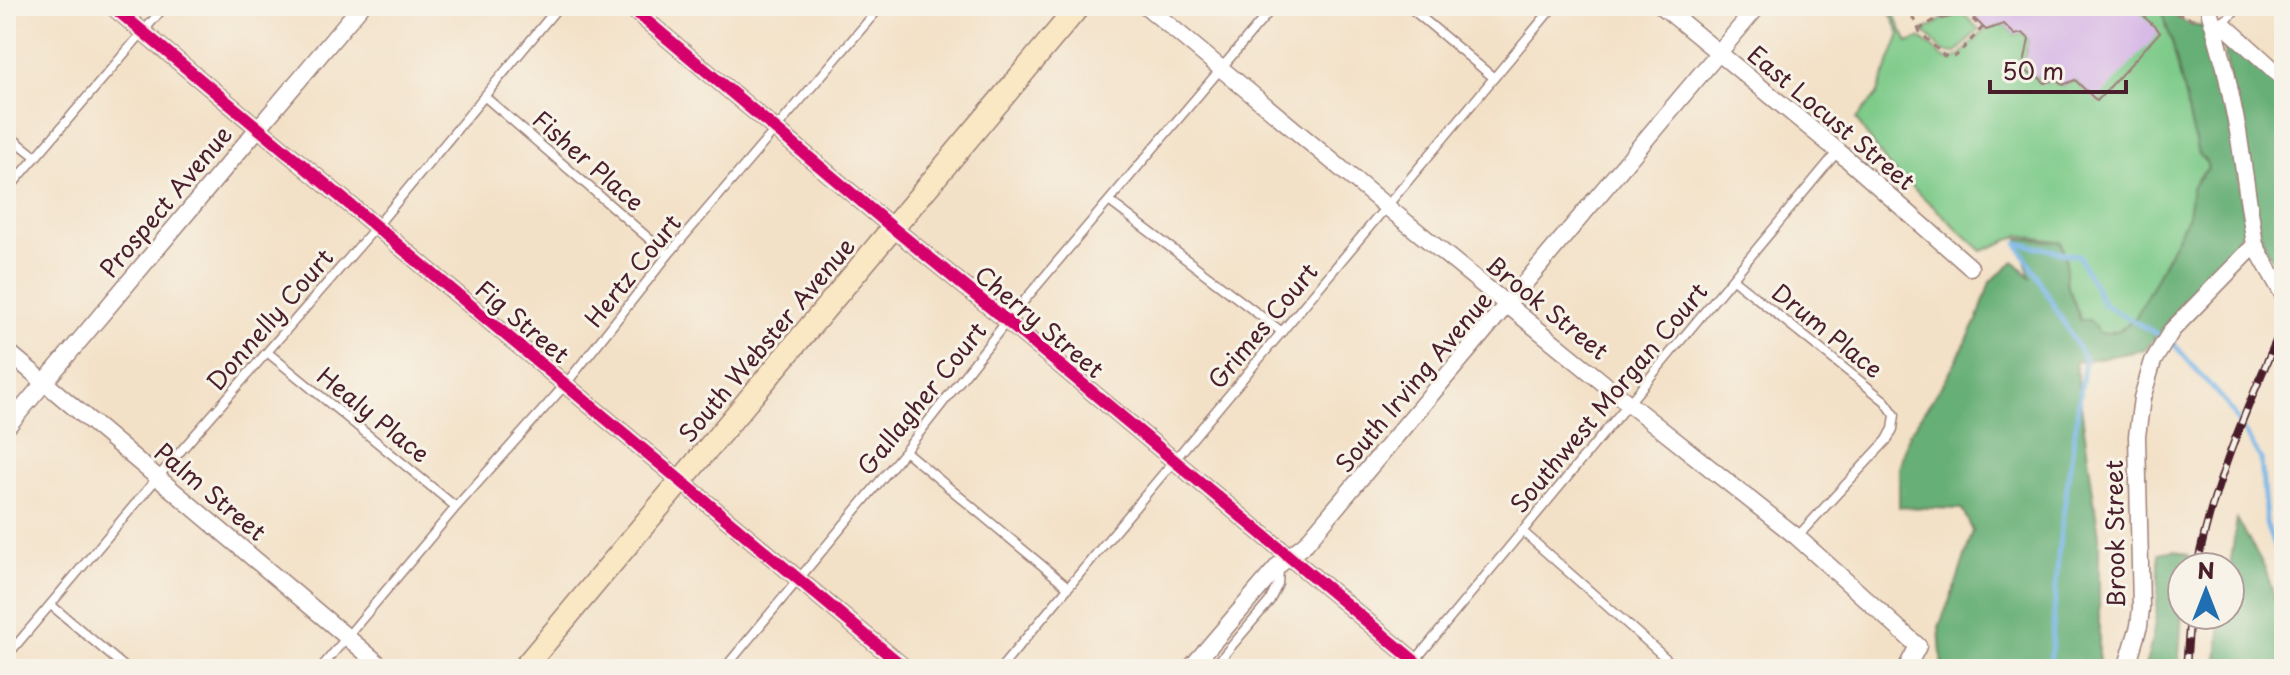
<svg xmlns="http://www.w3.org/2000/svg" width="2290" height="675" viewBox="0 0 2290 675" font-family="'Playpen Sans',sans-serif">
<rect width="100%" height="100%" fill="#f7f3e8"/>
<filter id="ink" filterUnits="userSpaceOnUse"><feTurbulence type="fractalNoise" baseFrequency=".0125" numOctaves="2"/><feDisplacementMap in="SourceGraphic" scale="16" xChannelSelector="R" yChannelSelector="G"/><feConvolveMatrix kernelMatrix="1 2 1 2 8 2 1 2 1" color-interpolation-filters="sRGB"/></filter>
<filter id="wash" filterUnits="userSpaceOnUse"><feTurbulence type="fractalNoise" baseFrequency=".006" numOctaves="4" result="noise"/><feDisplacementMap in="SourceGraphic" scale="32" xChannelSelector="R" yChannelSelector="G"/><feGaussianBlur stdDeviation="1.8" result="paint"/><feColorMatrix in="noise" values="0 0 0 0 0 0 0 0 0 0 0 0 0 0 0 0 0 1.4 0 .05"/><feComposite in="paint" operator="in"/></filter>
<g filter="url(#wash)">
<rect width="100%" height="100%" fill="#f3e1c7"/>
<!-- green -->
<path fill="#7ecb8a" stroke="#64755a" stroke-width="2" d="M1882 6H1888L1892 10 1908 43 1921 38 1944 58 1952 59 1960 56 1985 29 2004 24 2015 35 2023 33 2029 39 2024 64 2028 67 2026 70 2033 77 2036 75 2045 83 2056 79 2063 85 2075 80 2097 100 2133 6H2159L2172 41 2198 154 2206 162 2208 168 2197 179 2188 216 2136 317 2125 327 2114 334 2099 333 2089 320H2081L2066 281V260L2061 242 2020 235 1982 251 1887 164 1856 119 1877 95 1900 34 1890 13Z
M1963 14 1979 29 1956 53 1943 52 1923 30 1933 26 1941 20Z"/>
<!-- forest -->
<path fill="#66af76" stroke="#586750" stroke-width="2" d="M2159 6 2186 22 2212 29 2231 108 2245 229C2214 271 2178 309 2145 350L2075 362 2099 536V669H1942L1939 627 1956 584 1973 531 1962 509 1899 507V468L1909 434 1948 376 1977 321 1990 282 2014 261 2030 277 2019 238 2061 242 2066 260V281L2080 320H2089L2099 333C2116 334 2124 329 2136 317L2188 216 2192 187 2208 168 2206 162 2198 154 2172 41Z
M2224 29 2284 84V282L2265 246 2254 214 2221 33Z
M2237 519 2265 568 2284 628V669H2216L2222 615H2230V567Z
M2175 550 2189 555 2187 567H2182V611L2178 669H2144C2157 631 2159 593 2159 553Z"/>
<g fill="none" stroke-linecap="round" stroke-linejoin="round">
<!-- stream -->
<path stroke="#72b3e6" stroke-width="5" d="M2018 243 2079 256 2104 305 2172 342 2228 406 2261 459 2266 523 2284 575
M2018 244 2085 359 2059 544 2050 669"/>
</g>
<g id="blocks">
<!-- building -->
<path fill="#d5b5e6" d="M1928 6H2133L2160 32 2097 101 2075 80 2063 85 2056 79 2045 83 2036 75 2034 77 2025 70 2028 67 2024 64 2029 39 2023 33 2015 35 2004 24 1986 30 1968 12 1942 19Z"/>
</g>
</g>
<g filter="url(#ink)">
<use href="#blocks" fill-opacity="0" stroke="#9e8079" stroke-width="2"/>
<g fill="none" stroke-linecap="round" stroke-linejoin="round">
<!-- lane casing -->
<g stroke="#9e8079" stroke-width="11">
<path id="lane" d="M1408 6 1494 78
M2220 26 2239 6
M484 96 668 255
M6 133 36 157
M6 192 165 6
M1109 201 1282 332
M1733 279 1885 401 1895 415 1893 429 1887 440 1797 537
M267 352 456 507
M905 451 1068 587
M1522 531 1678 669
M51 605 127 669
M6 657 158 477 376 227 559 6
M320 669 456 507 565 385 668 255 881 6
M724 669 905 451 1007 321 1274 6
M1000 669 1554 6
M1212 669 1269 602 1278 584 1279 569
M1408 669 1838 151"/>
</g>
<!-- street casing -->
<g stroke="#9e8079" stroke-width="19">
<path id="street" d="M112 6 906 669
M629 6 893 228 1007 321 1424 669
M1146 6 1386 206 1628 403 1797 537 1918 646 1906 669
M1662 6 1838 151 1970 267
M2208 6 2225 67 2238 131 2255 245 2284 296
M2223 24 2284 79
M6 350 385 669
M6 428 361 6
M1190 669 1279 565 1306 543 1758 6
M2126 669 2139 626 2141 608 2137 436 2142 398 2153 361 2172 330 2255 245"/>
</g>
<!-- secondary casing -->
<g stroke="#9e8079" stroke-width="25">
<path id="secondary" d="M523 669 1079 6"/>
</g>
<!-- path -->
<path stroke="#9e8079" stroke-width="3" stroke-dasharray="6 6" stroke-linecap="butt" d="M1907 6 1920 32 1944 56H1956L1982 28 1966 13
M2167 6 2178 14 2196 21
M1919 30 1939 17"/>
<!-- lane -->
<use href="#lane" stroke="#fff" stroke-width="8"/>
<!-- street -->
<use href="#street" stroke="#fff" stroke-width="16"/>
<!-- secondary -->
<use href="#secondary" stroke="#fae7c3" stroke-width="22"/>
<!-- rail casing -->
<g stroke="#4a1f2b" stroke-width="8">
<path id="rail" d="M2197 567C2213 485 2246 410 2279 334
M2186 669 2190 615"/>
</g>
<!-- rail -->
<use href="#rail" stroke="#f7f3e8" stroke-width="5" stroke-dasharray="15" stroke-linecap="butt"/>
<!-- cycleway casing -->
<g stroke="#f7f3e8" stroke-width="17">
<path id="cycleway" d="M112 6 906 669
M629 6 893 228 1007 321 1424 669"/>
</g>
<!-- cycleway -->
<use href="#cycleway" stroke="#d6006c" stroke-width="12"/>
</g>
</g>
<g text-anchor="middle" dominant-baseline="central" stroke-width="6" stroke-linejoin="round" paint-order="stroke">
<!-- street labels -->
<g font-size="24" fill="#4a1f2b" stroke="#f7f3e8">
<text transform="translate(1832 117) rotate(40)">East Locust Street</text>
<text transform="translate(589 160) rotate(41)">Fisher Place</text>
<text transform="translate(165 201) rotate(-50)">Prospect Avenue</text>
<text transform="translate(632 270) rotate(-51)">Hertz Court</text>
<text transform="translate(1548 307) rotate(39)">Brook Street</text>
<text transform="translate(269 319) rotate(-49)">Donnelly Court</text>
<text transform="translate(523 321) rotate(40)">Fig Street</text>
<text transform="translate(1040 321) rotate(40)">Cherry Street</text>
<text transform="translate(1262 325) rotate(-50)">Grimes Court</text>
<text transform="translate(1828 330) rotate(39)">Drum Place</text>
<text transform="translate(766 339) rotate(-50)">South Webster Avenue</text>
<text transform="translate(1413 381) rotate(-50)">South Irving Avenue</text>
<text transform="translate(1608 397) rotate(-50)">Southwest Morgan Court</text>
<text transform="translate(921 398) rotate(-51)">Gallagher Court</text>
<text transform="translate(374 414) rotate(39)">Healy Place</text>
<text transform="translate(211 491) rotate(40)">Palm Street</text>
<text transform="translate(2114 534) rotate(-91)">Brook Street</text>
</g>
</g>
<!-- margin -->
<rect width="2290" height="675" fill="none" stroke="#f7f3e8" stroke-width="32"/>
<!-- north arrow -->
<g transform="translate(2206 591)"><circle r="38" fill="#f7f3e8" stroke="#b29e9c" stroke-width="2"/>
<path d="M0-6L14 30L0 20L-14 30Z" fill="#1f6fb2"/>
<text y="-12" font-size="22" font-weight="bold" text-anchor="middle" fill="#4a1f2b">N</text>
</g>
<!-- scale -->
<path d="M1990 80v12h136v-12" fill="none" stroke="#4a1f2b" stroke-width="4"/>
<text x="2002" y="80" font-size="24" fill="#4a1f2b" stroke="#f7f3e8" stroke-width="6" paint-order="stroke">50 m</text>
</svg>
